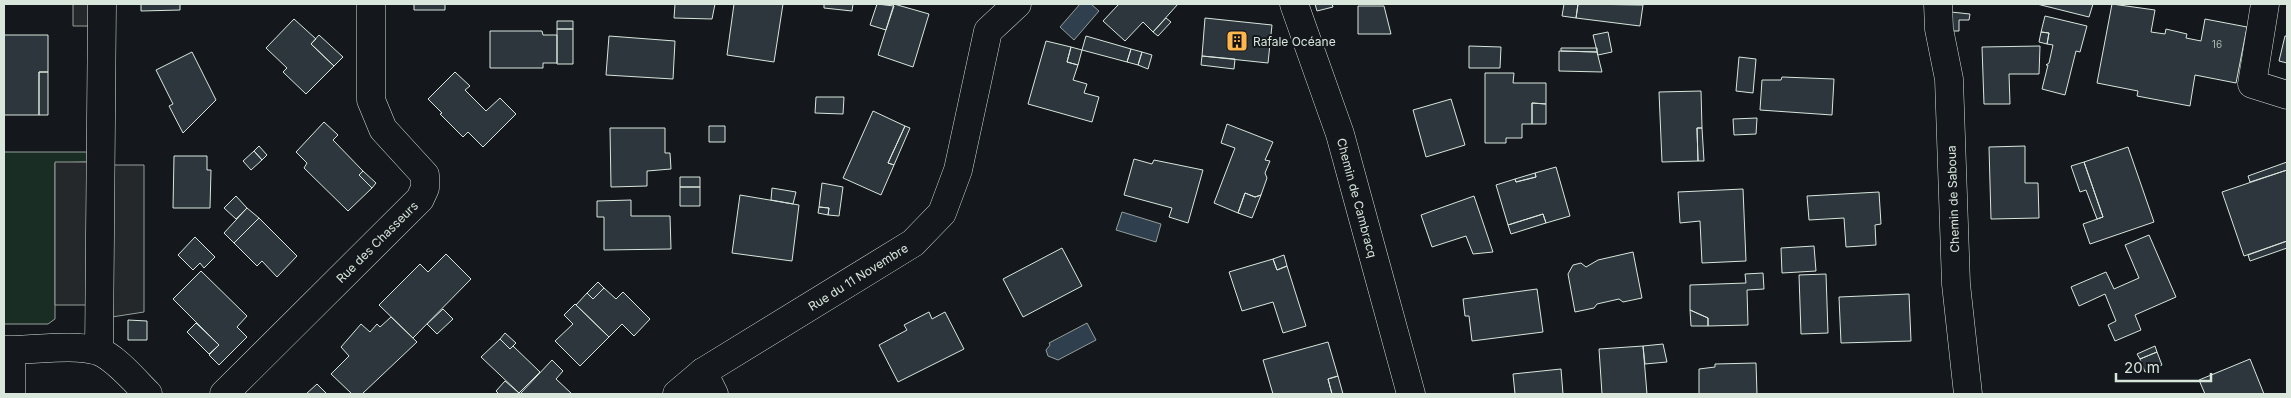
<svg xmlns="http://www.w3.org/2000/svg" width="2291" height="398" viewBox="0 0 2291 398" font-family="Inter,sans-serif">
<rect width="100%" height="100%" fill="#14181c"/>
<!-- green -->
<path fill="#1a2d24" stroke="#939e99" d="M4 152H87V162L55 163V319L48 324H4Z"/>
<!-- parking -->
<path fill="#24282b" stroke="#939e99" d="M73 4H102V26H73Z
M55 162H99L100 165H144V312L99 319V305H55Z"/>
<!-- water -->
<path fill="#2f3f4d" stroke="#939e99" d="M1080 4H1091L1099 11 1074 40 1060 27Z
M1122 212 1161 224 1156 242 1116 230Z
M1087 323 1096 340 1058 360 1048 356 1046 350 1050 345 1049 343Z"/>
<!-- building -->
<path fill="#2c363c" stroke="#d8e6dc" d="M141 4H180V10L141 11Z
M414 4H445V10H414Z
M675 4H715L712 19 674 18Z
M734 4H783L774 62 727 55Z
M824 4H853L852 11 824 8Z
M877 4 894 6 886 30 870 25Z
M894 4 929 14 913 67 878 55Z
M1116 4H1178L1153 32 1143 22 1125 41 1103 21 1118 5Z
M1315 4H1332L1333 7 1317 11Z
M1564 4H1578L1576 18 1562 16Z
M1578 4 1643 5 1640 26 1576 18Z
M2037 4H2093L2089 17Z
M2112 4 2155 10 2151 32 2165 34 2166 29 2187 34 2186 38 2201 41 2205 19 2247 27 2236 83 2195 75 2190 106 2137 96 2138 91 2097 83Z
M1358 6H1384L1391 34H1358Z
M1951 12 1970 14 1969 20H1959V31H1951Z
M2045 16 2087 26 2080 52 2076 51 2065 95 2042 89 2048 65H2046L2049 63 2053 45 2047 44 2049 33 2041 32Z
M1166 18 1171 22 1158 36 1153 32Z
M1205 18 1272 25 1268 63 1202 56Z
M294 19 316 39 311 44 334 66 306 94 283 72 287 68 266 48Z
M557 21H573V29H557Z
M557 29H573V64H557Z
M490 31H542L543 35H557V63H543V68H490Z
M1608 32 1612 52 1598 55 1593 35Z
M2041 32 2049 33 2047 44 2039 42Z
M4 35H48V72H39V115H4Z
M319 35 343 57 334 66 311 44Z
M609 36 675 41 673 79 606 75Z
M1086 36 1131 49 1127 62 1082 50Z
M2285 36H2287V63L2279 61Z
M1046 41 1071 47 1067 62 1078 65 1073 80 1087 84 1084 93 1099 97 1092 122 1028 104Z
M1469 46 1501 47 1500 68H1469Z
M2040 46 2039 74H2009L2010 104H1984L1982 47Z
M1071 47 1082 50 1078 65 1067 62Z
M1561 48H1597V52L1561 51Z
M1131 49 1142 52 1138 65 1127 62Z
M1559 51 1597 52 1602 72 1559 71Z
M192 52 216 100 183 133 169 106 173 104 156 70Z
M1142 52 1152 55 1148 69 1138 65Z
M1202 56 1235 59 1234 69 1201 65Z
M1739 57 1756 59 1753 93 1736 91Z
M39 72H48V115H39Z
M455 72 470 86 465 90 486 111 500 98 516 114 483 147 468 132 463 137 440 114 442 113 428 99Z
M1485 73H1514L1513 83H1546V104L1532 103V124H1522V138H1506V143H1485Z
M1782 77 1834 79 1832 115 1760 110 1762 80H1781Z
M1701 91 1702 128H1697L1698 161 1662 162 1659 92Z
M816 97H844L843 114 815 113Z
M1451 99 1465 145 1426 157 1413 110Z
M1532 103 1546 104V124H1532Z
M873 111 905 126 888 163 894 165 881 195 843 178Z
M1757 118 1756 134 1734 135 1733 119Z
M324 122 338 135 333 140 363 171 359 175 372 188 348 211 304 168 307 163 296 152Z
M1227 124 1273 142 1265 160 1270 161 1265 173 1267 178 1261 195 1255 197 1245 193 1238 213 1214 203 1235 148 1221 143Z
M709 126H725V142H709Z
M905 126 910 128 894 165 888 163Z
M610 128H665V153H670L671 169 647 171V186L611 187Z
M1697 128H1702L1704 161H1698Z
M259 146 267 155 262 160 254 151Z
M2025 146V183H2038L2039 218 1991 219 1989 147Z
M2128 147 2154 222 2090 244 2083 224 2103 217 2084 162Z
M254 151 262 160 251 170 243 161Z
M174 156H207V170H211L210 208H173Z
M1134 159 1152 164 1154 160 1203 170 1188 223 1169 217 1172 208 1124 195Z
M2084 162 2103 217 2097 219 2086 190 2080 192 2071 166Z
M2287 162V170L2250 182 2248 176Z
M1556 167 1570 216 1546 223 1543 214 1508 225 1496 185 1515 179 1516 182 1536 177 1535 173Z
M2287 170V241L2244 256 2222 192Z
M363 171 376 183 372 188 359 175Z
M1535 173 1536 177 1516 182 1515 179Z
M680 177H700V187H680Z
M822 183 843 187 839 216 828 215 829 208 819 207Z
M680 187H700V206H680Z
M772 188 796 192 793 204 771 200Z
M1743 189 1746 261 1702 263 1700 221 1680 223 1678 192Z
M1879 192 1881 224 1875 225 1876 245 1846 247 1844 218 1809 220 1807 196Z
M1245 193 1255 197 1261 195 1252 218 1238 213Z
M740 195 799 205 792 261 732 253Z
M236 196 247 208 236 219 224 208Z
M1474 196 1493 252 1473 254 1466 236 1432 247 1421 215Z
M631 200V216H670L671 249 604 250V217H597V201Z
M819 207 829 208 828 215 818 213Z
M247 208 259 218 234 243 224 233Z
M1543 214 1546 223 1511 234 1508 225Z
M259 218 297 256 277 277 262 261 257 266 234 243Z
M2149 235 2176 297 2135 315 2141 330 2115 341 2108 325 2116 321 2105 294 2079 306 2071 287 2106 272 2114 289 2139 278 2125 245Z
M195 237 215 257 204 268 200 263 193 270 178 255Z
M2287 241V248L2250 261 2248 255Z
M1814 246 1816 271 1782 273 1781 248Z
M1062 248 1082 286 1023 317 1003 279Z
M1633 252 1642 298 1623 302 1619 299 1597 304 1594 308 1575 312 1568 274 1573 265 1581 263 1586 267 1598 260Z
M446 254 471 279 413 338 379 305 420 264 428 272Z
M1284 255 1287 266 1277 270 1273 259Z
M1273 259 1277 270 1287 266 1306 326 1283 333 1273 302 1242 311 1229 272Z
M201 271 247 316 237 327 247 337 219 365 209 355 219 345 173 299Z
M1763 273 1764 289 1747 290 1748 325 1708 326V318L1690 310V285L1746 283 1745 274Z
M1826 274 1828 333 1801 334 1799 275Z
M598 282 604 288 593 299 587 293Z
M604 288 616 299 623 292 650 319 634 336 622 324 609 337 576 305 587 293 593 299Z
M1537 289 1543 332 1472 341 1469 316H1465L1463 299Z
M1909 294 1911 341 1841 343 1839 297Z
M575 304 609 337 580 366 555 341 573 324 564 315Z
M443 309 453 319 437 334 427 324Z
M1690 310 1708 318V326H1691Z
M929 312 932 319 945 312 964 349 898 382 879 345 907 330 904 325Z
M391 317 417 342 362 394H352L331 374 349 356 341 347 361 324 370 332 377 324 380 327Z
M128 320 147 321V340H128Z
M196 323 219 345 209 354 187 332Z
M505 333 516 343 510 349 500 339Z
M500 339 510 349 513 346 540 372 519 393 481 357Z
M1328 342 1338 376 1328 379 1332 394H1273L1263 360Z
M1663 344 1667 362 1645 364 1643 346Z
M1643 346 1647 394H1602L1599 349Z
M2155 346 2157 352 2140 359 2137 354Z
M2157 352 2162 365 2145 372 2140 359Z
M2250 359 2264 394H2205L2199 380Z
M552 360 563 371 556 379 572 394H520Z
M1756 363 1757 394H1699V369L1715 367V364Z
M1561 369 1563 394H1515L1513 374Z
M1338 376 1343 394H1332L1328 379Z
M505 381 519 393 518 394H499L496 391Z
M317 384 327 394H306Z"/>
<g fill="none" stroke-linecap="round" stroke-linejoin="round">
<!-- minor casing -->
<g stroke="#d8e6dc" stroke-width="29">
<path id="minor" d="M1294 4 1340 134 1411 394
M1938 4 1939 29 1949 79 1956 284 1968 394
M2265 4 2252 84 2287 95
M4 350C31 351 72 343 98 351 115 357 135 381 148 394
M99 351 102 4
M703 372 714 394
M11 394V351
M224 394 420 199 425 188V175L383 129 371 100V4"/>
</g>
<!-- tertiary casing -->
<g stroke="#d8e6dc" stroke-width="29">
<path id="tertiary" d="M677 394 703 372 913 243 942 213 958 170 988 31 1017 4"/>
</g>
<!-- minor -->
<use href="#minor" stroke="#14181c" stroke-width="28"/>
<!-- tertiary -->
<use href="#tertiary" stroke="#14181c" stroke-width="28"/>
</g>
<!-- icons -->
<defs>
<g id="building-square" transform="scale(1.125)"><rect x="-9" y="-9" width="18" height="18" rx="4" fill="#ffb74d" stroke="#14181c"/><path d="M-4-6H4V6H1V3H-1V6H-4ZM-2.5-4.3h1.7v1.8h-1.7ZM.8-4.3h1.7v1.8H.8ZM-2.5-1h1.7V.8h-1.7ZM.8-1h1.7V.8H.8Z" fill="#111"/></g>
</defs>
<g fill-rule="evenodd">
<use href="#building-square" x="1237" y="41"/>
</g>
<g text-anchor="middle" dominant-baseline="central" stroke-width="4" stroke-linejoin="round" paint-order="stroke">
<!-- number labels -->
<g font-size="10" fill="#adbab4">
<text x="2217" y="44">16</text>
</g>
<!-- poi labels -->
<g font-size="12" fill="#d8e6dc" stroke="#14181c" text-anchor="start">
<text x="1253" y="41">Rafale Océane</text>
</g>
<!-- street labels -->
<g font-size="12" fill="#d8e6dc" stroke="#14181c">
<text transform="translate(1357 198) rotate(75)">Chemin de Cambracq</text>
<text transform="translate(1953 199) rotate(-92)">Chemin de Saboua</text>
<text transform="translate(377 242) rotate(-45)">Rue des Chasseurs</text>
<text transform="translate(858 277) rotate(-32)">Rue du 11 Novembre</text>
</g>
</g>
<!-- border -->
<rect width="2291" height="398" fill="none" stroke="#d8e6dc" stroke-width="10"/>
<!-- scale -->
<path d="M2116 373v8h95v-8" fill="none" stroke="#d8e6dc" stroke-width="2.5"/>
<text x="2124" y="373" font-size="15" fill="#d8e6dc" stroke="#14181c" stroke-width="4" paint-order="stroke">20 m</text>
</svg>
